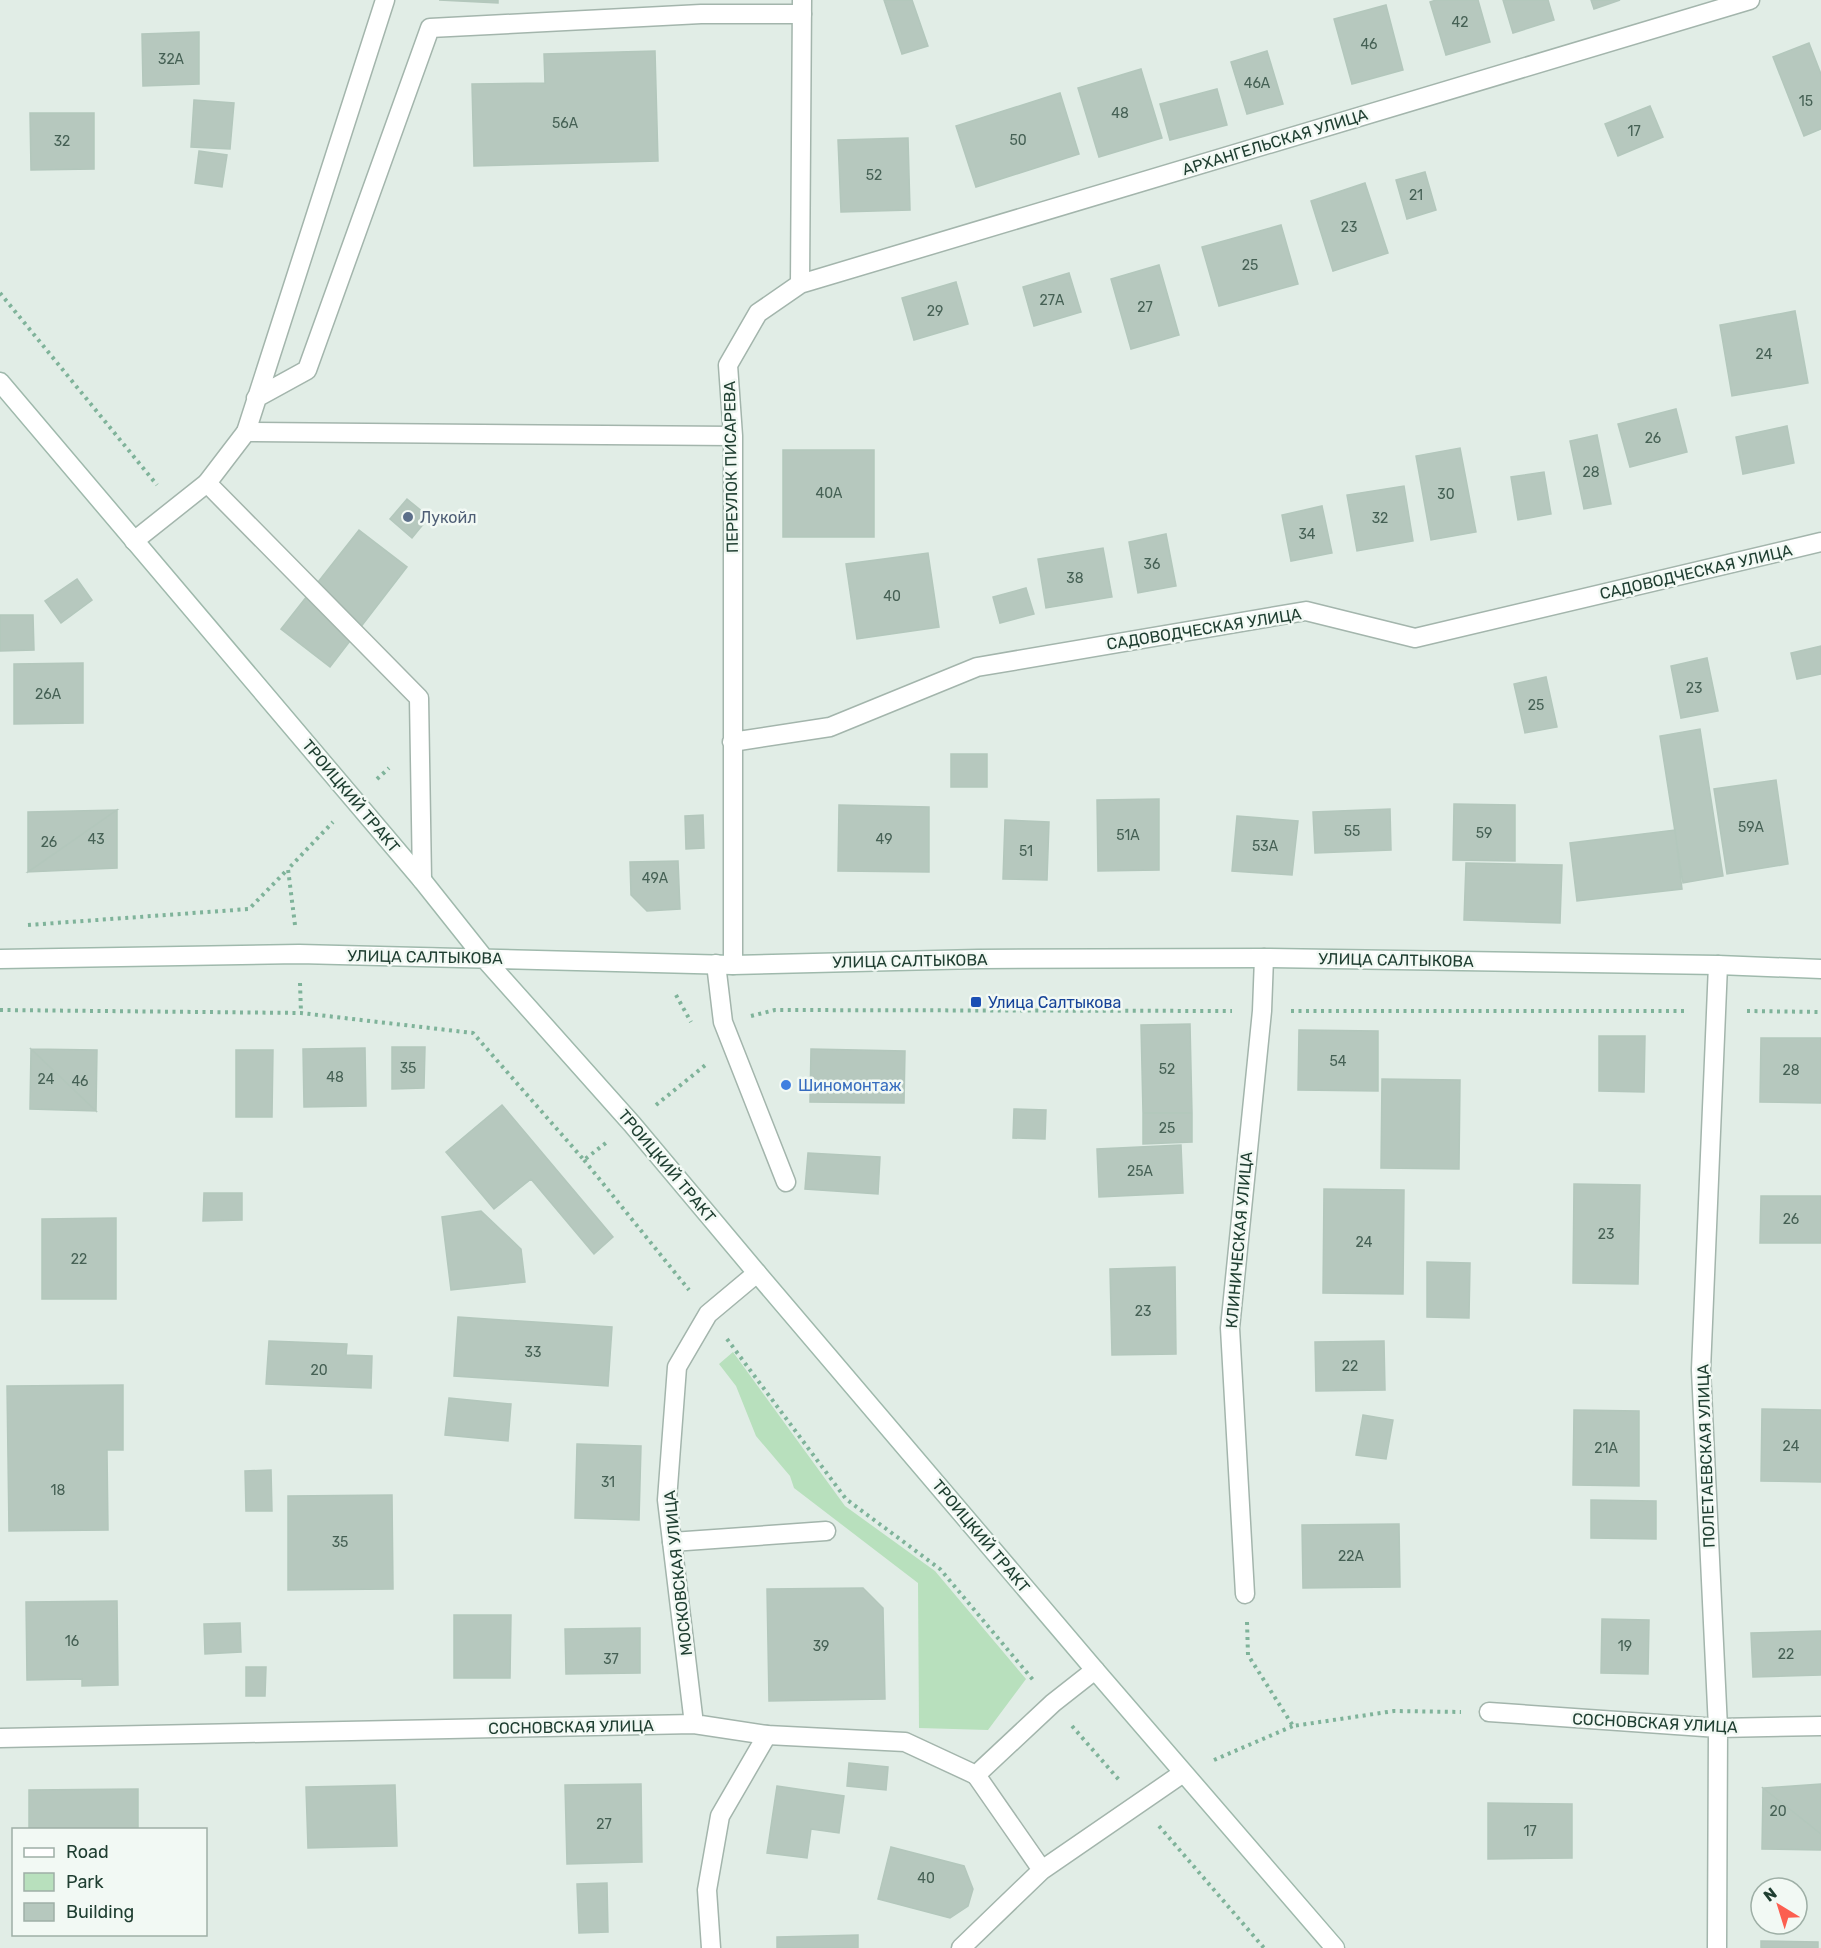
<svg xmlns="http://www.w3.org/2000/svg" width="1821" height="1948" viewBox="0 0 1821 1948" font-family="Rubik,sans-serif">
<rect width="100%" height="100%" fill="#e1ede6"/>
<!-- green -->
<path fill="#b8e0bd" d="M733 1352 845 1506 935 1571 1026 1679 988 1730 919 1728 918 1583 794 1488 790 1476 756 1436 736 1386 719 1364Z"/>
<!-- building -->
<path fill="#b6c8be" stroke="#b3c7bc" stroke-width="1.5" d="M439 0H498V3Z
M884 0H912L928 46 902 54Z
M1436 0H1478L1490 42 1446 55 1430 2Z
M1503 0H1548L1554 20 1513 33Z
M1591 0H1620L1594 9Z
M1386 5 1403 70 1352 84 1334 19Z
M199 32V84L143 86 142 34Z
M1809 43 1821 74V129L1804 136 1773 57Z
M655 51 658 161 474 166 472 84 545 83 544 54Z
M1267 51 1283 104 1247 114 1231 62Z
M1141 69 1162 138 1099 157 1078 88Z
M1217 89 1227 125 1170 140 1160 104Z
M1060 93 1079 154 976 187 956 126Z
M194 100 234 103 230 149 191 147Z
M1650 106 1663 137 1618 156 1605 124Z
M30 113H94V169L31 170Z
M908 138 910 210 841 212 838 140Z
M199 151 227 155 222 187 195 183Z
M1425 172 1436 210 1407 219 1396 180Z
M1365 183 1388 253 1333 271 1311 201Z
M1281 225 1298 284 1219 306 1202 247Z
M1159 265 1179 335 1131 349 1111 279Z
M1069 273 1081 312 1034 326 1023 287Z
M956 282 968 324 914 340 902 298Z
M1795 311 1808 383 1732 396 1720 325Z
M1676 409 1687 452 1630 467 1618 424Z
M1787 426 1794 463 1743 474 1736 437Z
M1597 435 1611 504 1584 509 1570 441Z
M1460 448 1476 532 1431 540 1416 456Z
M783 450H874V537H783Z
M1544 472 1551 514 1518 520 1511 477Z
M1404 486 1413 541 1357 551 1347 495Z
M407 499 429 517 412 538 390 519Z
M1322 506 1332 553 1291 561 1282 515Z
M359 530 407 567 330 667 281 629Z
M1166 534 1176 586 1138 593 1129 542Z
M1103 548 1112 597 1046 608 1038 559Z
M928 553 939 627 857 639 846 564Z
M77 579 92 600 61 623 45 601Z
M1026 588 1034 614 1000 623 993 597Z
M0 615H33L34 650 0 651Z
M1821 646V674L1797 679 1791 653Z
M1707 658 1718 711 1681 718 1671 666Z
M83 663V723L14 724V664Z
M1546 677 1557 727 1525 733 1514 684Z
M1700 729 1723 876 1683 883 1660 736Z
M951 754H987V787H951Z
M1776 780 1788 864 1727 874 1714 789Z
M1159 799V870L1098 871 1097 800Z
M1454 804 1515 805V861L1453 860Z
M839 805 929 807V872L838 871Z
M1390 809 1391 850 1315 853 1313 812Z
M117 810V868L28 872Z
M117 810 28 872V812Z
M703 815 704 848 686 849 685 816Z
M1237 816 1298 821 1292 875 1232 871Z
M1005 820 1049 822 1047 880 1003 879Z
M1675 830 1682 889 1577 901 1570 843Z
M678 861 680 909 647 911 631 895 630 862Z
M1466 863 1562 865 1560 923 1464 920Z
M1190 1024 1192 1113H1143L1141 1025Z
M1299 1030 1378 1031V1091L1298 1090Z
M1599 1036H1645L1644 1092 1599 1091Z
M1761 1038H1821V1103L1760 1102Z
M392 1047H425L424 1088 392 1089Z
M365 1048 366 1106 304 1107 303 1049Z
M31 1049 97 1050 96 1111Z
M31 1049 96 1111 30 1109Z
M811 1049 905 1051 904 1103 810 1102Z
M236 1050H273L272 1117H236Z
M1382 1079 1460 1080 1459 1169 1381 1168Z
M502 1105 613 1237 594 1254 531 1179 494 1209 446 1152Z
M1014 1109 1046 1110 1045 1139 1013 1138Z
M1143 1113H1192V1142L1143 1144Z
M1181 1145 1183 1193 1099 1197 1097 1149Z
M808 1153 880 1157 878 1194 805 1189Z
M1574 1184 1640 1185 1638 1284 1573 1283Z
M1324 1189 1404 1190 1403 1294 1323 1293Z
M204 1193H242V1220L203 1221Z
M1761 1196H1821V1243H1760Z
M481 1211 521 1249 525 1282 451 1290 442 1217Z
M116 1218V1299H42V1219Z
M1427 1262 1470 1263 1469 1318 1427 1317Z
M1175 1267 1176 1354 1112 1355 1110 1269Z
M458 1317 612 1327 608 1386 454 1376Z
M269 1341 347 1344 346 1355 372 1356 371 1388 266 1384Z
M1384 1341 1385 1390 1316 1391 1315 1342Z
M123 1385V1450H107L108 1530 9 1531 7 1386Z
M449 1398 511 1404 508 1441 445 1435Z
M1762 1409 1821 1410V1482L1761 1481Z
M1574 1410 1639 1411V1486L1573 1485Z
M1363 1415 1393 1420 1386 1459 1356 1455Z
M577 1444 641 1446 639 1520 575 1518Z
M271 1470 272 1511H246L245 1471Z
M392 1495 393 1589 288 1590V1496Z
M1591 1500 1656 1501V1539L1591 1538Z
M1399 1524 1400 1587 1303 1588 1302 1525Z
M863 1588 883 1608 885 1699 769 1701 767 1589Z
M117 1601 118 1685 82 1686V1679L27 1680 26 1602Z
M454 1615H511L510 1678H454Z
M1602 1619 1649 1620 1648 1674 1601 1673Z
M240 1623 241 1652 205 1654 204 1624Z
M640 1628V1673L566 1674 565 1629Z
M1821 1631V1675L1753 1677 1751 1633Z
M246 1667H266L265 1696H246Z
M849 1763 888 1767 886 1790 847 1786Z
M641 1784 642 1862 567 1864 565 1785Z
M1821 1784V1834L1763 1788Z
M395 1785 397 1846 308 1848 306 1787Z
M777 1786 844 1796 839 1833 811 1829 807 1858 767 1853Z
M1763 1788 1821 1834V1850L1762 1849Z
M138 1789V1830H29V1790Z
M1488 1803 1572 1804V1858L1488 1859Z
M891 1847 964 1866 973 1889 968 1906 950 1918 878 1899Z
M607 1883 608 1932 579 1933 577 1884Z
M858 1935V1948H777V1937Z
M1761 1941 1818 1942V1948H1761Z"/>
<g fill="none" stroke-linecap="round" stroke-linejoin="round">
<!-- service casing -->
<g stroke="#a3b5ac" stroke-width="21">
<path id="service" d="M256 398 307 370 430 28 701 14H802
M246 432 385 0
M207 483 419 698 422 880
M716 964 723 1022 786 1182
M672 1542 826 1531
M976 1775 1042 1870
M711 1948 707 1890 720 1816 767 1735
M961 1948 1042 1870 1183 1773"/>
</g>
<!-- minor casing -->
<g stroke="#a3b5ac" stroke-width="21">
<path id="minor" d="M800 284 1750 0
M134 541 207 483 246 432 733 436
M732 742 830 727 977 667 1306 611 1415 638 1821 542
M733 965V436L728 365 758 313 800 284 802 0
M1245 1594 1230 1328 1262 1011 1264 958
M1489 1712 1718 1728 1821 1726
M694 1724 667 1500 677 1367 708 1314 757 1273
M0 1738 694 1724 767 1735 905 1742 976 1775 1053 1703 1095 1670
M1717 1948 1718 1728 1701 1370 1718 965"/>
</g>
<!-- secondary casing -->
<g stroke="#9fb9ac" stroke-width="21">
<path id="secondary" d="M0 382 422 880 484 958 632 1124 757 1273 1095 1670 1335 1948
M0 959 299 954 733 965 978 959 1264 958 1718 965 1821 969"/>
</g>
<!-- path -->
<path stroke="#7fb39a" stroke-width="4" stroke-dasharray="3 4.5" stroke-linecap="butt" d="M0 293 157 485
M377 779 389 768
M28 925 249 909 288 869
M295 925 288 869 333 822
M300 983 301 1013
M676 995 691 1022
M0 1010 301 1013 473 1033 584 1160 607 1142
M1291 1011H1685
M1747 1011 1821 1012
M751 1016 775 1010 1232 1011
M656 1105 708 1063
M584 1160 689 1290
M727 1339 846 1499 940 1569 1034 1681
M1247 1622 1248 1655 1293 1726 1394 1711 1461 1712
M1072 1726 1120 1781
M1214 1760 1293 1726
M1159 1826 1264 1948"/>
<!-- service -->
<use href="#service" stroke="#fff" stroke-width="18"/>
<!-- minor -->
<use href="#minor" stroke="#fff" stroke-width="18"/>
<!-- secondary -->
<use href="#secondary" stroke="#fff" stroke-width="18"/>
</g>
<!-- markers -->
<circle fill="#5c6f8a" stroke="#f2f9f4" stroke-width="2" cx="408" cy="517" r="6"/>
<rect fill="#1a4fb4" stroke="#f2f9f4" stroke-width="2" x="970" y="996" width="12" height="12" rx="3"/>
<circle fill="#3f7fe0" stroke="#f2f9f4" stroke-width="2" cx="786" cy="1085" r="6"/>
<g text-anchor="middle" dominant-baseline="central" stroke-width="5" stroke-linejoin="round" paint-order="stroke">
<!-- number labels -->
<g font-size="14" fill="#466155">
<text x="1460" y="22">42</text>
<text x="1369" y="44">46</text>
<text x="171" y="59">32А</text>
<text x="1257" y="83">46А</text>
<text x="1806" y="101">15</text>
<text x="1120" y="113">48</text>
<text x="565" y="123">56А</text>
<text x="1634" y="131">17</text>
<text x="1018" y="140">50</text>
<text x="62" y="141">32</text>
<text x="874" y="175">52</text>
<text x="1416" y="195">21</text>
<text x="1349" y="227">23</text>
<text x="1250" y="265">25</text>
<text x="1052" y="300">27А</text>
<text x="1145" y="307">27</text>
<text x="935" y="311">29</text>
<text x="1764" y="354">24</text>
<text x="1653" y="438">26</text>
<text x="1591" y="472">28</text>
<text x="829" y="493">40А</text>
<text x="1446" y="494">30</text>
<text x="1380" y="518">32</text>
<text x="1307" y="534">34</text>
<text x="1152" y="564">36</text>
<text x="1075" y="578">38</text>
<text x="892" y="596">40</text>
<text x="1694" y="688">23</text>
<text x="48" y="694">26А</text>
<text x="1536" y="705">25</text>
<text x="1751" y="827">59А</text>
<text x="1352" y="831">55</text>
<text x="1484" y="833">59</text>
<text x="1128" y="835">51А</text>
<text x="96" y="839">43</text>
<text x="884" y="839">49</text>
<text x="49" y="842">26</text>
<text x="1265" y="846">53А</text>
<text x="1026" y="851">51</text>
<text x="655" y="878">49А</text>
<text x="1338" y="1061">54</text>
<text x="408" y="1068">35</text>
<text x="1167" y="1069">52</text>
<text x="1791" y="1070">28</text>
<text x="335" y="1077">48</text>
<text x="46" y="1079">24</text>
<text x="80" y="1081">46</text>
<text x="1167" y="1128">25</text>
<text x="1140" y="1171">25А</text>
<text x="1791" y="1219">26</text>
<text x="1606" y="1234">23</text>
<text x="1364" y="1242">24</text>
<text x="79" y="1259">22</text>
<text x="1143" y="1311">23</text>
<text x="533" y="1352">33</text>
<text x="1350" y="1366">22</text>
<text x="319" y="1370">20</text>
<text x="1791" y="1446">24</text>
<text x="1606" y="1448">21А</text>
<text x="608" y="1482">31</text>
<text x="58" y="1490">18</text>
<text x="340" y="1542">35</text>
<text x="1351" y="1556">22А</text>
<text x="72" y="1641">16</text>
<text x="821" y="1646">39</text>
<text x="1625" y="1646">19</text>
<text x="1786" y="1654">22</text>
<text x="611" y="1659">37</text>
<text x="1778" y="1811">20</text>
<text x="604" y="1824">27</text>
<text x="1530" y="1831">17</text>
<text x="926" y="1878">40</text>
</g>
<!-- street labels -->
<g font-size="16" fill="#203f32" stroke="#f2f9f4">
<text transform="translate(1275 142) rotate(-17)">АРХАНГЕЛЬСКАЯ УЛИЦА</text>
<text transform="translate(731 467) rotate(-91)">ПЕРЕУЛОК ПИСАРЕВА</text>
<text transform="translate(1696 572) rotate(-13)">САДОВОДЧЕСКАЯ УЛИЦА</text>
<text transform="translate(1204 629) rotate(-9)">САДОВОДЧЕСКАЯ УЛИЦА</text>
<text transform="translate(351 796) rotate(50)">ТРОИЦКИЙ ТРАКТ</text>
<text transform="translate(425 957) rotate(1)">УЛИЦА САЛТЫКОВА</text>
<text transform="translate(1396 960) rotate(1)">УЛИЦА САЛТЫКОВА</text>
<text transform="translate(910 961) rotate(-1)">УЛИЦА САЛТЫКОВА</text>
<text transform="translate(667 1166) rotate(50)">ТРОИЦКИЙ ТРАКТ</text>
<text transform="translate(1239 1240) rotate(-85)">КЛИНИЧЕСКАЯ УЛИЦА</text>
<text transform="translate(1706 1456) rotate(-92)">ПОЛЕТАЕВСКАЯ УЛИЦА</text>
<text transform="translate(981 1536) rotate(50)">ТРОИЦКИЙ ТРАКТ</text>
<text transform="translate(678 1573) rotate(-96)">МОСКОВСКАЯ УЛИЦА</text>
<text transform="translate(1655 1723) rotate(3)">СОСНОВСКАЯ УЛИЦА</text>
<text transform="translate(571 1727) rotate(-1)">СОСНОВСКАЯ УЛИЦА</text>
</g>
<!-- service labels -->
<g font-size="16" fill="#4e5e75" stroke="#f2f9f4" text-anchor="start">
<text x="420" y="517">Лукойл</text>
</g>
<!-- transit labels -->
<g font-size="16" fill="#164399" stroke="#f2f9f4" text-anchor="start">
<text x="988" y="1002">Улица Салтыкова</text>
</g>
<!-- shop labels -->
<g font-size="16" fill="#366cbe" stroke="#f2f9f4" text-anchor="start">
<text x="798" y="1085">Шиномонтаж</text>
</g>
</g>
<!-- legend -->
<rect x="12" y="1828" width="195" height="108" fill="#f2f9f4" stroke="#9eafa6" stroke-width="1.5"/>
<rect x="24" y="1848" width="30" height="9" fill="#ffffff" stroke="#9eafa6" stroke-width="1.5"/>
<text x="66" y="1858" font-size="18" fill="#203f32">Road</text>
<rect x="24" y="1873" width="30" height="18" fill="#b8e0bd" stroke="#9eafa6" stroke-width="1.5"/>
<text x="66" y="1888" font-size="18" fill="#203f32">Park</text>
<rect x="24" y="1903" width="30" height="18" fill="#b6c8be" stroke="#9eafa6" stroke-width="1.5"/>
<text x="66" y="1918" font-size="18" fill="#203f32">Building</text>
<!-- north arrow -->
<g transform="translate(1779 1906) rotate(322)"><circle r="28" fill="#f2f9f4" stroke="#9eafa6" stroke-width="1.5"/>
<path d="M0-4.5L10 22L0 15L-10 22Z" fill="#fc5f50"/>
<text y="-9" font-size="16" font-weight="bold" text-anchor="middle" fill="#203f32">N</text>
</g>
</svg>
